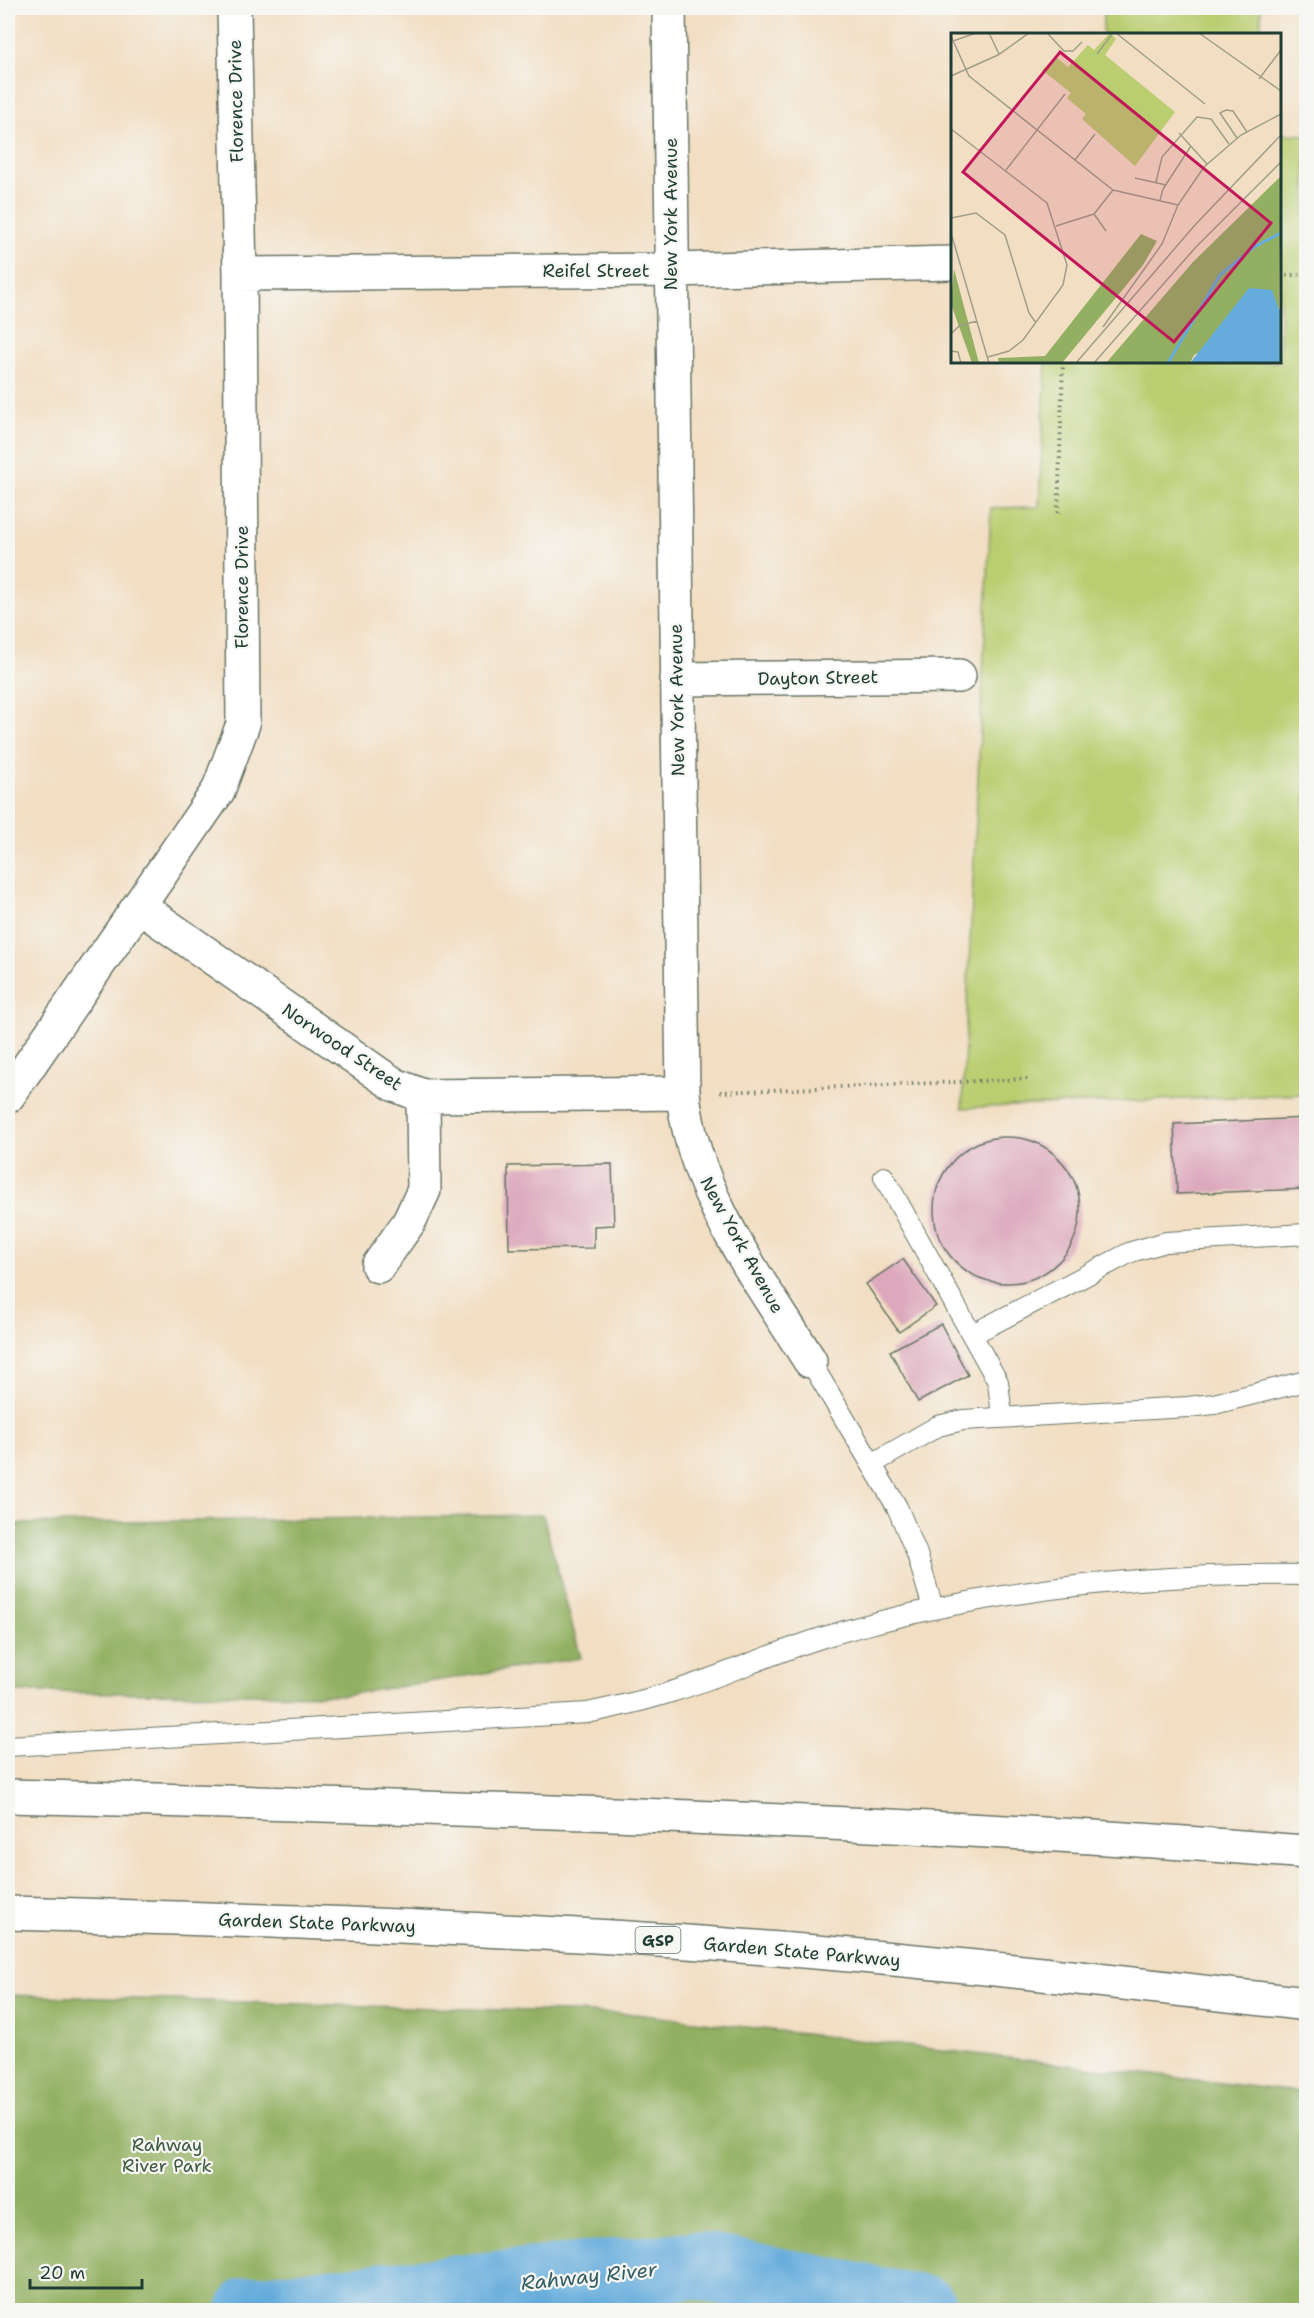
<svg xmlns="http://www.w3.org/2000/svg" width="1314" height="2318" viewBox="0 0 1314 2318" font-family="'Shantell Sans',sans-serif">
<rect width="100%" height="100%" fill="#f6f6f2"/>
<filter id="ink" filterUnits="userSpaceOnUse"><feTurbulence type="fractalNoise" baseFrequency=".0167" numOctaves="2"/><feDisplacementMap in="SourceGraphic" scale="12" xChannelSelector="R" yChannelSelector="G"/><feConvolveMatrix kernelMatrix="1 2 1 2 8 2 1 2 1" color-interpolation-filters="sRGB"/></filter>
<filter id="wash" filterUnits="userSpaceOnUse"><feTurbulence type="fractalNoise" baseFrequency=".008" numOctaves="4" result="noise"/><feDisplacementMap in="SourceGraphic" scale="24" xChannelSelector="R" yChannelSelector="G"/><feGaussianBlur stdDeviation="1.35" result="paint"/><feColorMatrix in="noise" values="0 0 0 0 0 0 0 0 0 0 0 0 0 0 0 0 0 1.4 0 .05"/><feComposite in="paint" operator="in"/></filter>
<g filter="url(#wash)">
<rect width="100%" height="100%" fill="#f2dec2"/>
<!-- green -->
<path fill="#bacd70" stroke="#6c8552" stroke-width="1.5" d="M1103 8H1261V34H1103Z
M1280 134 1306 135V1094L962 1108 991 508 1039 507 1046 362H1280Z"/>
<!-- forest -->
<path fill="#93b062" stroke="#59764b" stroke-width="1.5" d="M543 1515 581 1658 345 1695 8 1692V1524Z
M8 1995 635 2014 1306 2093V2310H8Z"/>
<g fill="none" stroke-linecap="round" stroke-linejoin="round">
<!-- river -->
<path stroke="#65acdc" stroke-width="68" d="M251 2310 693 2265 924 2310"/>
</g>
<g id="blocks">
<!-- building -->
<path fill="#dca8bc" d="M1306 1118V1189L1177 1194 1174 1124Z
M934 1210a73 73 0 1 1 146 0a73 73 0 1 1-146 0Z
M612 1164 614 1225 594 1226V1248L509 1249 508 1166Z
M903 1259 936 1306 899 1332 866 1284Z
M941 1324 968 1375 918 1402 890 1351Z"/>
</g>
</g>
<g filter="url(#ink)">
<use href="#blocks" fill-opacity="0" stroke="#697566" stroke-width="1.5"/>
<g fill="none" stroke-linecap="round" stroke-linejoin="round">
<!-- service casing -->
<g stroke="#697566" stroke-width="22">
<path id="service" d="M884 1177 998 1382 1002 1416
M973 1334 1131 1252 1166 1242 1306 1234
M810 1361 897 1507 917 1554 933 1608
M872 1464 938 1426 963 1420 1188 1407 1214 1404 1306 1381
M8 1746 587 1713C616 1707 644 1701 671 1692 726 1675 779 1650 834 1634 988 1589 1147 1573 1306 1575"/>
</g>
<!-- minor casing -->
<g stroke="#697566" stroke-width="36">
<path id="minor" d="M669 8 683 1093C693 1194 758 1278 810 1361
M240 274 671 270 952 263
M677 679 959 676
M140 907 380 1075 395 1085 423 1096 683 1093
M8 1096 218 791 243 724 240 274 234 8
M378 1266 409 1222 424 1190 423 1096"/>
</g>
<!-- motorway casing -->
<g stroke="#697566" stroke-width="36">
<path id="motorway" d="M8 1796C441 1808 874 1818 1306 1852
M8 1913C252 1920 496 1927 740 1946 929 1960 1118 1982 1306 2004"/>
</g>
<!-- path -->
<path stroke="#697566" stroke-width="4" stroke-dasharray="1.5 4.5" stroke-linecap="butt" d="M1280 276 1306 274
M1058 513 1063 362
M720 1092 1028 1079"/>
<!-- service -->
<use href="#service" stroke="#fff" stroke-width="20"/>
<!-- minor -->
<use href="#minor" stroke="#fff" stroke-width="33"/>
<!-- motorway -->
<use href="#motorway" stroke="#fff" stroke-width="33"/>
</g>
</g>
<g text-anchor="middle" dominant-baseline="central" stroke-width="4.5" stroke-linejoin="round" paint-order="stroke">
<!-- shield labels -->
<rect fill="#f6f6f2" stroke="#60746d" stroke-width="1.5" x="635.5" y="1927" width="45" height="26" rx="4.5"/>
<g font-size="16" font-weight="bold" fill="#1f3d34">
<text x="658" y="1940">GSP</text>
</g>
<!-- street labels -->
<g font-size="18" fill="#1f3d34" stroke="#f6f6f2">
<text transform="translate(236 101) rotate(-91)">Florence Drive</text>
<text transform="translate(671 214) rotate(-90)">New York Avenue</text>
<text x="596" y="271">Reifel Street</text>
<text transform="translate(242 587) rotate(-90)">Florence Drive</text>
<text transform="translate(818 678) rotate(-1)">Dayton Street</text>
<text transform="translate(677 700) rotate(-91)">New York Avenue</text>
<text transform="translate(342 1047) rotate(34)">Norwood Street</text>
<text transform="translate(742 1245) rotate(61)">New York Avenue</text>
<text transform="translate(317 1923) rotate(2)">Garden State Parkway</text>
<text transform="translate(802 1952) rotate(5)">Garden State Parkway</text>
</g>
<!-- park labels -->
<g font-size="18" fill="#3e5a40" stroke="#f6f6f2">
<text x="167" y="2145">Rahway<tspan x="167" dy="21">River Park</tspan></text>
</g>
<!-- water labels -->
<g font-size="20" font-style="italic" fill="#345e66" stroke="#f6f6f2">
<text transform="translate(589 2276) rotate(-6)">Rahway River</text>
</g>
</g>
<!-- overview -->
<g transform="translate(951 33)">
<rect width="330" height="330" fill="#f2dec2"/>
<path d="M159 0 165 6 154 22 224 79 184 133 131 86 135 81 116 65 120 60 91 37 105 24 117 34 137 12 143 17Z" fill="#bacd70"/>
<path d="M330 143 328 278 243 322 239 330H155L242 229ZM190 201 206 208 192 232 111 330H48L47 325 94 323ZM3 236 28 330H21L0 271Z" fill="#93b062"/>
<path d="M298 255 321 257 328 277 330 274V330H239Z" fill="#65acdc"/>
<path fill="none" stroke="#65acdc" stroke-width="3" d="M217 330 269 242 303 214 330 200"/>
<path fill="none" stroke="#9e9e89" stroke-width="1.5" d="M38 0 48 21M96 0 113 18H122L131 9M165 0 254 71M248 0 330 58M0 3 18 43 162 157 227 172M2 8 25 0M146 21 162 0M0 43 47 22 78 0M308 46 330 17M0 96 96 170 116 232 112 252 72 307 58 318 37 324M228 100 256 131M286 105 269 80 275 77 282 78 296 99M124 127 144 101M55 137 114 61M184 145 215 152M205 149 211 124 246 84 260 86 278 111M209 167 212 156 240 113M143 181 155 198M0 185 25 180 54 202 78 280 85 290M105 193 143 181 162 157M0 200 38 330M152 294 211 211 227 172 253 134 290 102 330 81M0 301 8 293 26 288M0 318 7 319 10 330M125 330 244 192 330 102M143 330 244 215 330 129"/>
<path fill="#c2185b" fill-opacity="0.15" stroke="#c2185b" stroke-width="3" d="M109 19 320 190 223 309 12 139Z"/>
<rect width="330" height="330" fill="none" stroke="#1f3d34" stroke-width="3"/>
</g>
<!-- margin -->
<rect width="1314" height="2318" fill="none" stroke="#f6f6f2" stroke-width="30"/>
<!-- scale -->
<path d="M30 2279v9h112v-9" fill="none" stroke="#1f3d34" stroke-width="3"/>
<text x="39" y="2279" font-size="18" fill="#1f3d34" stroke="#f6f6f2" stroke-width="4.5" paint-order="stroke">20 m</text>
</svg>
